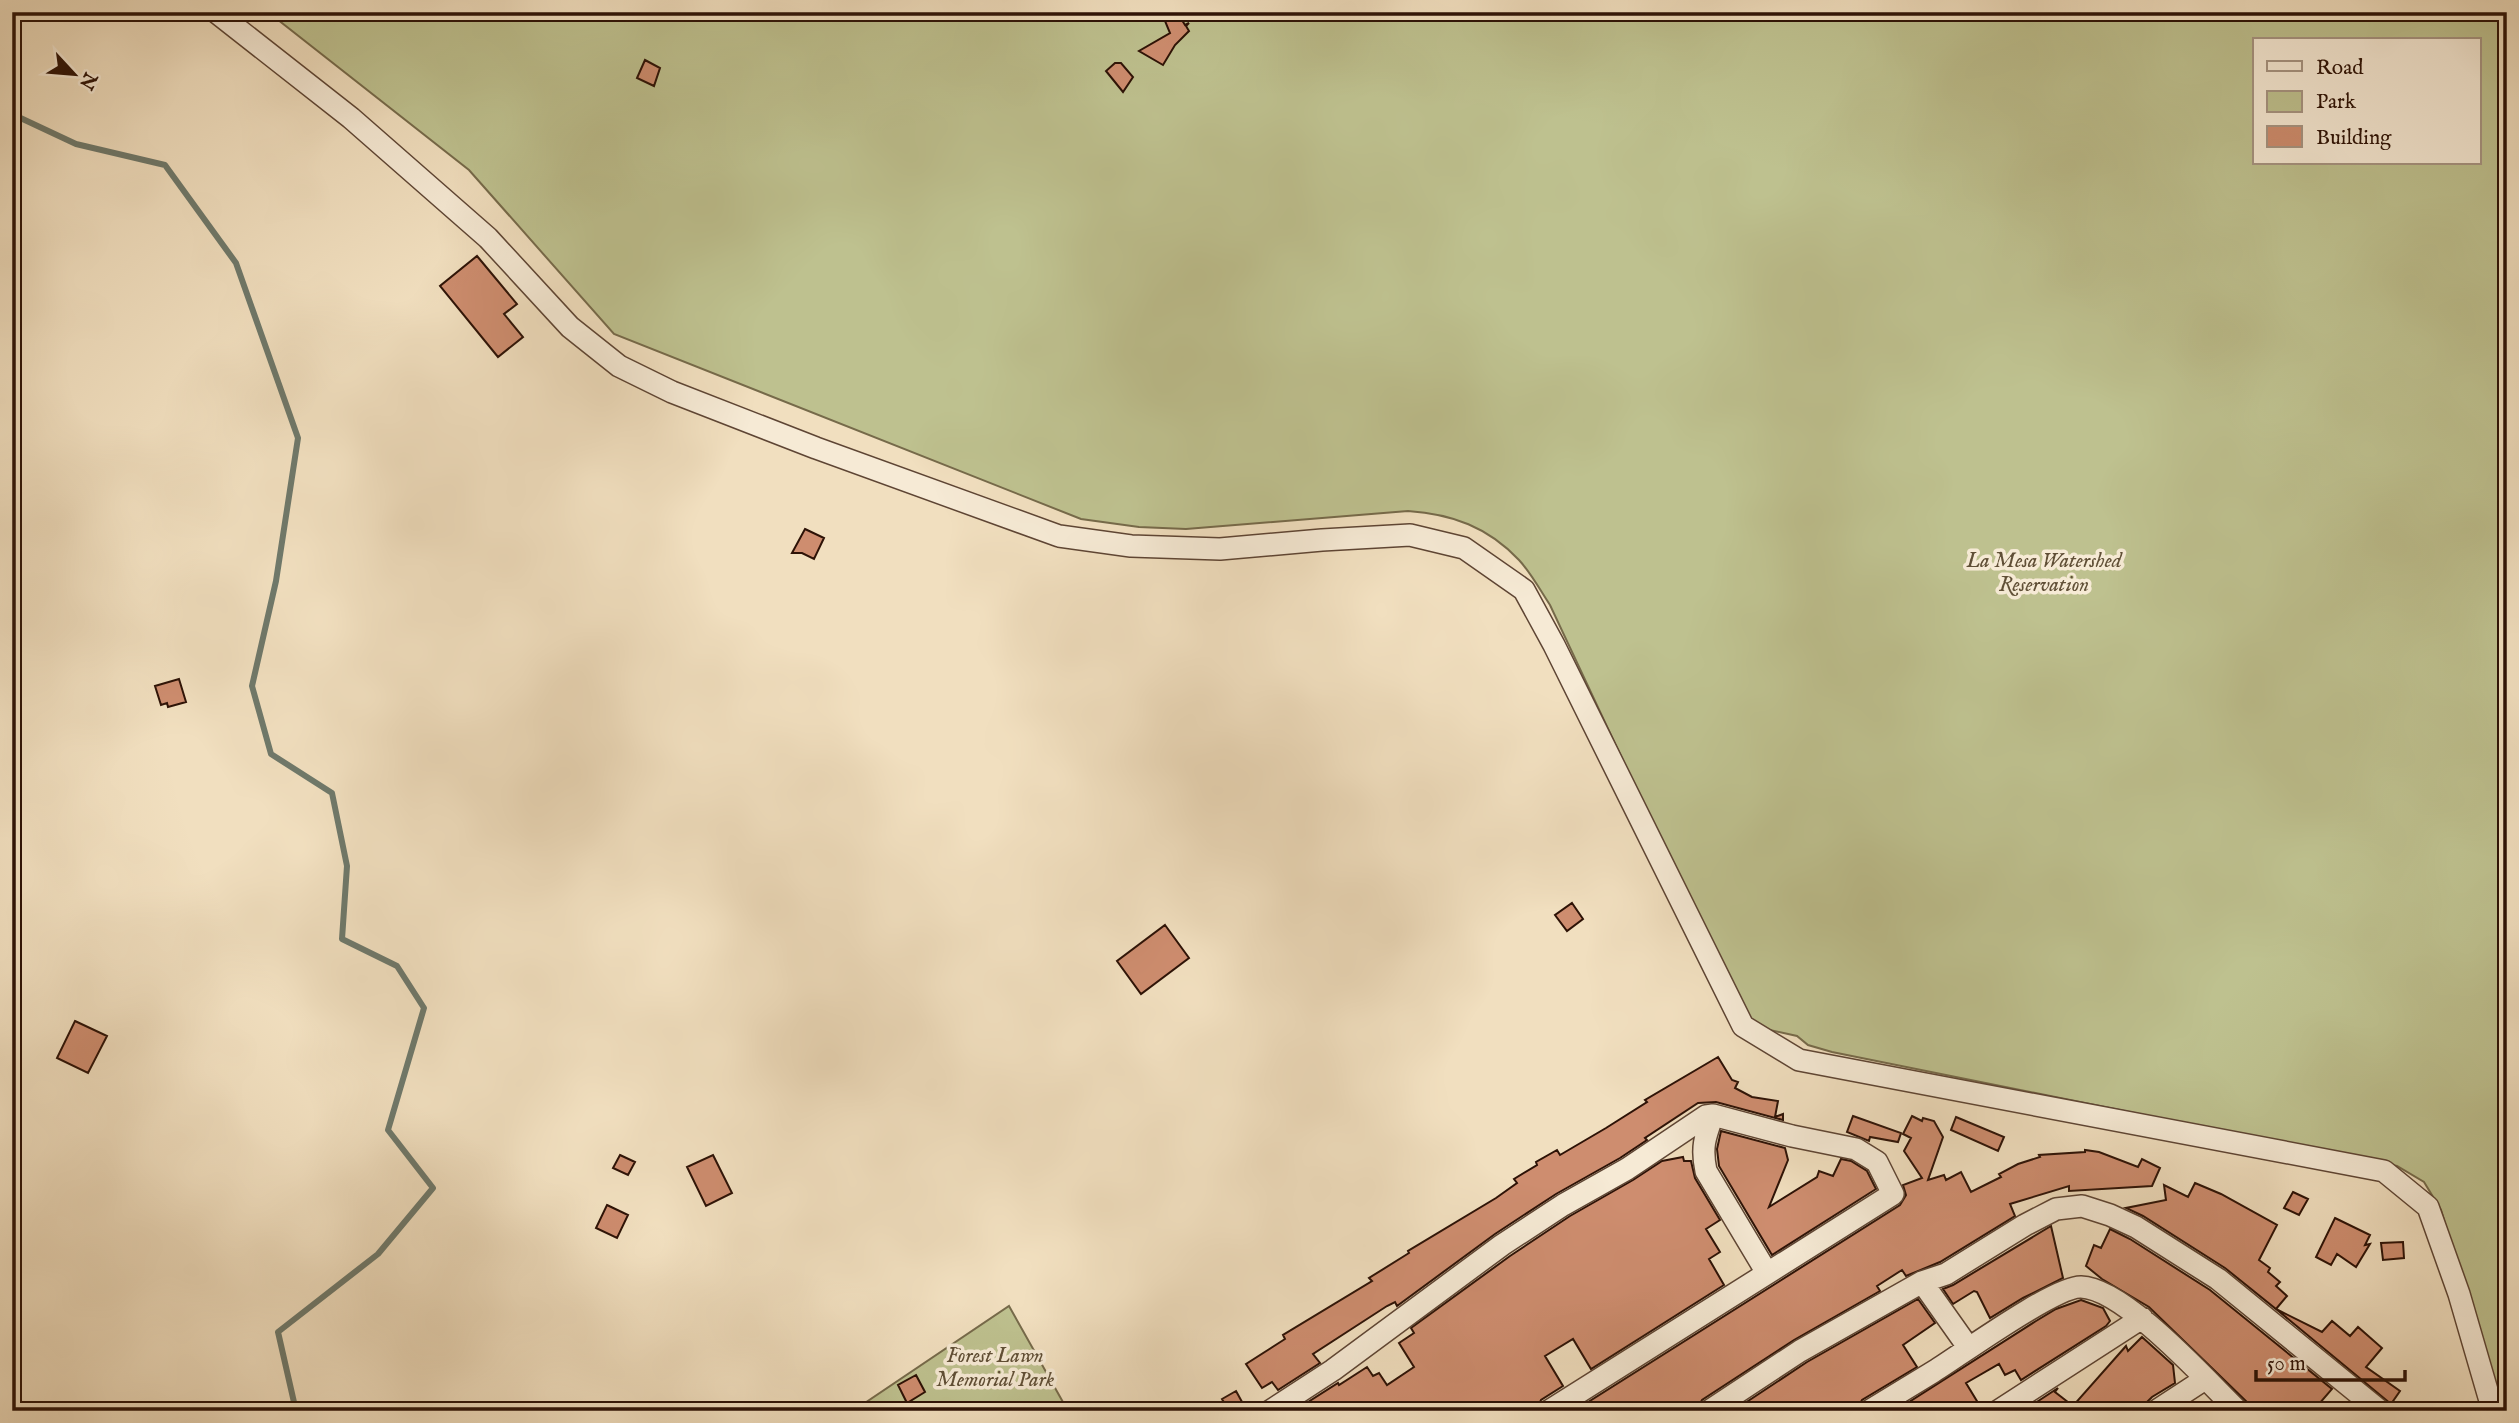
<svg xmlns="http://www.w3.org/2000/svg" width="2519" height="1423" viewBox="0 0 2519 1423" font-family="'IM FELL English',serif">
<rect width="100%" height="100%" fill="#f1dfbf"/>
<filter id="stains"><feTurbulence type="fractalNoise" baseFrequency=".00286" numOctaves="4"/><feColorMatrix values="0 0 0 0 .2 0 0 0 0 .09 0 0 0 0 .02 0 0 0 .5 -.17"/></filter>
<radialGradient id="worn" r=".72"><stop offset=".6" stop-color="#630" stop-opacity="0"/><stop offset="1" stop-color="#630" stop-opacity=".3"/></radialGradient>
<!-- green -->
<path fill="#bec18f" stroke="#766a4a" stroke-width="2" fill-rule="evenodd" d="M268 12H2507V1411H2502L2498 1400 2441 1210 2424 1182 2397 1166 1832 1052 1808 1045 1797 1036 1747 1025 1550 605C1540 590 1531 573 1519 560 1488 527 1452 514 1408 511L1186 529 1139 527 1081 519 614 334 469 170ZM2255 40H2479V163H2255Z
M1009 1306 1068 1411H853Z"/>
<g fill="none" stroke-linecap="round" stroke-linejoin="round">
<!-- stream -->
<path stroke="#6f796b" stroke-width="6" d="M12 114 76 144 165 165 236 263 298 438 276 581 252 686 271 754 332 793 347 866 342 939 397 966 424 1008 388 1130 433 1188 378 1254 278 1332 296 1411"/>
</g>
<!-- building -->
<path fill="#ce8d6f" stroke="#2d1206" stroke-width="2" d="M1172 12H1177L1185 25 1189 23 1186 26 1189 31 1175 45 1163 65 1139 51 1170 33 1165 21Z
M645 60 660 68 654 86 637 78Z
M1115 63H1121L1133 77 1123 92 1106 71Z
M477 256 517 304 504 314 523 337 498 357 440 286Z
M805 529 824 538 814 559 802 553H792Z
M179 679 186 702 168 707 167 703 161 705 155 686Z
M1572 903 1583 919 1567 931 1555 915Z
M1165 925 1189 958 1141 994 1117 961Z
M75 1021 107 1036 88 1073 57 1058Z
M1718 1057 1732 1080 1738 1082 1735 1088 1752 1097 1778 1101 1775 1117 1783 1114V1120L1716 1102 1698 1103 1645 1138 1647 1140 1620 1158 1556 1194 1495 1234 1397 1306 1395 1302 1387 1306 1313 1354 1320 1363 1278 1390 1272 1382 1262 1388 1246 1364 1285 1339 1283 1335 1372 1281 1369 1278 1409 1253 1408 1251 1496 1198 1517 1183 1514 1179 1537 1165 1536 1162 1557 1150 1560 1155 1606 1128 1647 1102 1645 1100Z
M1853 1116 1901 1133 1898 1142 1870 1137 1869 1141 1847 1132Z
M1912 1116 1922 1121 1923 1118 1934 1121 1943 1137 1928 1180 1944 1175 1946 1180 1961 1172 1971 1192 2001 1177 1999 1174 2018 1164 2040 1157 2039 1155 2085 1152V1150L2099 1152 2138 1167 2142 1159 2160 1168 2152 1186 2069 1191V1186L2010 1204 2015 1216 1940 1262 1906 1276 1902 1270 1877 1286 1880 1291 1794 1340 1702 1400 1696 1411H1574L1900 1205 1906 1195 1903 1185 1922 1178 1904 1151 1911 1138 1903 1134Z
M1956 1117 2004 1137 1998 1151 1951 1130Z
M1721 1131 1785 1148 1788 1160 1769 1207 1817 1177 1819 1171 1833 1176 1841 1159 1851 1161 1867 1171 1876 1189 1772 1255 1719 1166 1717 1149Z
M620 1155 635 1162 628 1175 613 1168Z
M713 1155 732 1193 706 1206 687 1167Z
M1683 1157 1684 1161H1691L1695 1178 1720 1220 1706 1229 1720 1252 1709 1259 1724 1285 1591 1369 1573 1339 1545 1356 1563 1386 1541 1400 1536 1411H1294L1338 1383 1339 1385 1367 1367 1373 1376 1379 1373 1387 1385 1414 1367 1399 1343 1414 1333 1411 1328 1510 1256 1570 1216 1633 1180 1662 1161Z
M2195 1183 2221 1194 2277 1225 2259 1260 2270 1268 2268 1272 2280 1282 2276 1286 2287 1296 2276 1309 2225 1268 2143 1216 2126 1208 2166 1200 2164 1185 2188 1197Z
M2293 1192 2308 1199 2299 1215 2284 1208Z
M607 1205 628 1215 617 1238 596 1228Z
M2335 1218 2370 1235 2365 1245 2370 1244 2356 1267 2337 1254 2331 1265 2316 1257Z
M2051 1226 2063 1278 2023 1298 1990 1318 1977 1292 1974 1291 1953 1304 1943 1289 1953 1285Z
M2110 1229 2130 1239 2210 1290 2332 1389 2313 1411H2251L2247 1402 2149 1307 2102 1279 2086 1266 2094 1245 2101 1248Z
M2403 1242 2404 1258 2383 1260 2381 1243Z
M1918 1299 1935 1323 1903 1345 1917 1367 1862 1400 1856 1411H1733L1807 1362Z
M2081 1300 2103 1308 2110 1321 2106 1326 2021 1380 2015 1370 2005 1375 1999 1364 1966 1383 1983 1411H1895L2036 1321 2056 1309Z
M2276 1309 2322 1332 2332 1321 2350 1336 2358 1327 2382 1348 2366 1367 2400 1391 2391 1404Z
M2142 1337 2173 1365 2175 1383 2152 1397 2144 1405 2134 1411H2023L2058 1388 2055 1392 2073 1406 2126 1346 2128 1351Z
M916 1375 925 1392 907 1403 898 1385Z
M1236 1391 1247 1411H1229L1222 1399Z"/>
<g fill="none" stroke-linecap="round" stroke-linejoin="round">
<!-- minor casing -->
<g stroke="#5e4534" stroke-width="24">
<path id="minor" d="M216 12 351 118 488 238 570 327 619 366 672 392 816 448 1059 536 1131 546 1220 549 1322 540 1410 535 1464 548 1524 590 1554 645 1743 1026 1799 1060 2384 1171 2428 1207 2459 1294 2493 1411
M1713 1115C1705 1137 1701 1147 1706 1171L1767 1273
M1922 1282 1968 1347
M1270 1411 1333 1370 1502 1245 1563 1205 1627 1169 1706 1116 1713 1115 1792 1136 1856 1149 1877 1162 1893 1194 1549 1411
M1709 1411 1800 1351 1922 1282 1946 1274 2025 1225 2056 1209 2082 1206 2110 1215 2136 1227 2218 1279 2380 1411
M1869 1411C1890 1398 1912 1385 1933 1372 1959 1356 2055 1286 2081 1287 2124 1288 2206 1380 2238 1411
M1998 1411 2142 1318
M2156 1411 2205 1379"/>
</g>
<!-- minor -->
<use href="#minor" stroke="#f6ead5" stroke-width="21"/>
</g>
<g text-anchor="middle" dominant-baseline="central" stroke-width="7" stroke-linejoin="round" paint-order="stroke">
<!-- park labels -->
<g font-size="21" font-style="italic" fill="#604f36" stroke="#f6ead5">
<text x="2044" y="561">La Mesa Watershed<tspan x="2044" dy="24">Reservation</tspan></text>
<text x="995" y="1356">Forest Lawn<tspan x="995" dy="24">Memorial Park</tspan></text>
</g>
</g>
<!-- margin -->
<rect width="2519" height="1423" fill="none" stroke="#f1dfbf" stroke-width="42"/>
<rect x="14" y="14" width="2491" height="1395" fill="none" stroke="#2d1206" stroke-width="3.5"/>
<rect x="21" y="21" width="2477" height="1381" fill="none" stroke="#2d1206" stroke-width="2"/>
<!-- legend -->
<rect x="2253" y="38" width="228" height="126" fill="#f6ead5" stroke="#a69482" stroke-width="2"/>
<rect x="2267" y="61" width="35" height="10" fill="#f6ead5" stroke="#a69482" stroke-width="2"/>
<text x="2316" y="74" font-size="21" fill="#2d1206">Road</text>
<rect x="2267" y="91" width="35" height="21" fill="#bec18f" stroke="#a69482" stroke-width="2"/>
<text x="2316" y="108" font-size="21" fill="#2d1206">Park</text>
<rect x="2267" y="126" width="35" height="21" fill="#ce8d6f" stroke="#a69482" stroke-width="2"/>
<text x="2316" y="144" font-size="21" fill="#2d1206">Building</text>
<!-- north arrow -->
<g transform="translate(74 74) rotate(116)" stroke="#f6ead5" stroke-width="5" paint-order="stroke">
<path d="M0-5L12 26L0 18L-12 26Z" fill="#2d1206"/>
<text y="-10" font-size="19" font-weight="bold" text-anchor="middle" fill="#2d1206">N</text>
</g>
<!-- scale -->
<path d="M2256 1370v10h149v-10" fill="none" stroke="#2d1206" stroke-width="3.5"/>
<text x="2267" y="1370" font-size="21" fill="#2d1206" stroke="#f6ead5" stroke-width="5" paint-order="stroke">50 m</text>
<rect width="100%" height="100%" filter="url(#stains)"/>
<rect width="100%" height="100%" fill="url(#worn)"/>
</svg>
